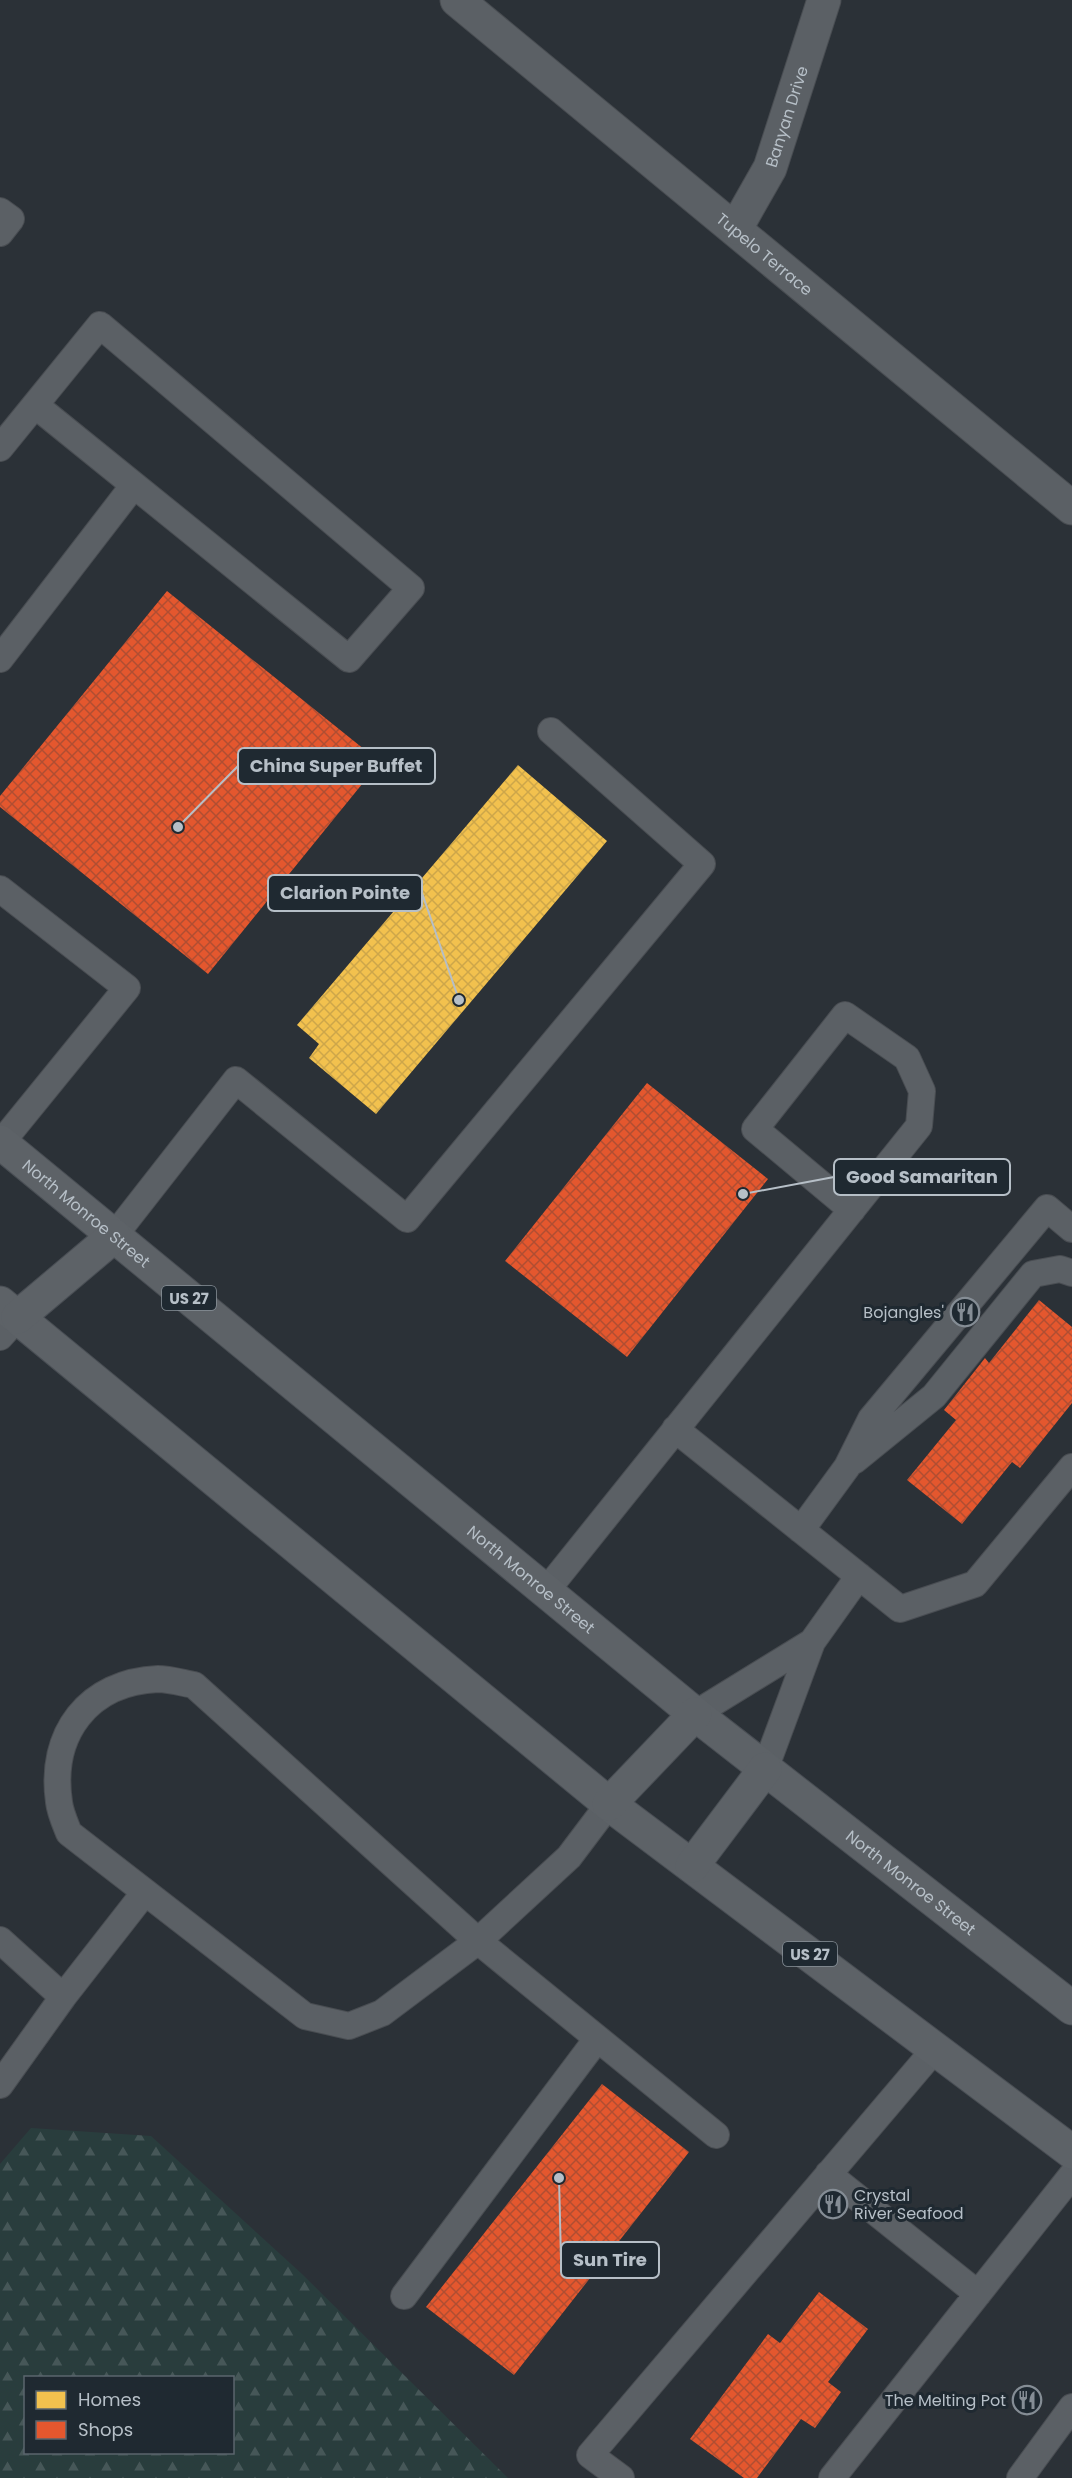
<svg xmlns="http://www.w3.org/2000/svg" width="1072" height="2478" viewBox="0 0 1072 2478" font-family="Poppins,sans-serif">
<defs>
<pattern id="forest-firs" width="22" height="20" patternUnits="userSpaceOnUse" patternTransform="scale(1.5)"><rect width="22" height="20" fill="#293d3d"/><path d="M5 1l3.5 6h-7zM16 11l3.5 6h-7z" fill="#465758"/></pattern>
<pattern id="homes-cross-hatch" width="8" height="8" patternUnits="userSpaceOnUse" patternTransform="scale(1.5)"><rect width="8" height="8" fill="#f2c14e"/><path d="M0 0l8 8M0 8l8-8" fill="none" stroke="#cda64a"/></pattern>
<pattern id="shops-cross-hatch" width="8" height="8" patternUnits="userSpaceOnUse" patternTransform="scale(1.5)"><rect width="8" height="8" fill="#e4572e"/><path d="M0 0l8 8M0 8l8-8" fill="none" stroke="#b04e32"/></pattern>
</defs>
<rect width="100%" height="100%" fill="#2b3137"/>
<!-- forest -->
<path fill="url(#forest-firs)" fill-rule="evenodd" d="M31 2128 151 2136 302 2274 508 2478H0V2164ZM26 2378H232V2452H26Z"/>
<!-- homes -->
<path fill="url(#homes-cross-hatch)" d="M518 765 607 841 376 1114 309 1058 319 1044 297 1025Z"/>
<!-- shops -->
<path fill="url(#shops-cross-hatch)" d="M167 591 380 762 208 974 0 807V796Z
M647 1083 768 1179 627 1357 505 1261Z
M1039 1300 1072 1327V1403L1020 1468 1012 1462 962 1524 907 1480 956 1420 944 1410 985 1358 989 1363Z
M602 2084 689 2152 514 2375 426 2307Z
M819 2292 868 2329 828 2382 841 2392 815 2428 801 2419 757 2478H744L690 2439 768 2334 780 2343Z"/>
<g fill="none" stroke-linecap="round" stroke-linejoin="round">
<!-- service casing -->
<g stroke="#494d52" stroke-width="28">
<path id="service" d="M0 211 11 219 0 233
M0 448 100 325 411 588 349 659 35 405
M0 659 134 485
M0 889 127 988 1 1143
M114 1236 236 1080 407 1219 702 864 551 731
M0 1337 18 1317
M675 1429 900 1609 975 1584 1072 1467
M854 1461 934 1396 1033 1274 1060 1269 1072 1273
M801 1530 847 1467 871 1419 1047 1208 1072 1229
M546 1591 919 1126 922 1091 907 1058 845 1015 755 1129 852 1210
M695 1714 812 1642
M765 1769 812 1642 859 1576
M609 1804 569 1857 478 1941 382 2013 349 2026 305 2016 69 1833C65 1823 60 1812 59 1802 49 1734 88 1682 158 1679 169 1679 183 1683 194 1685L478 1941 716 2135
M0 1940 63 1997
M0 2085 63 1997 145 1892
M828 2174 978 2294
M404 2296 597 2039
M621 2478 590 2455 935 2049
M832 2478 1072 2175
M1020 2478 1072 2407"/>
</g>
<!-- minor casing -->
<g stroke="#494d52" stroke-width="35">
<g id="minor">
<path id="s1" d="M457 0 1072 508"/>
<path id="s2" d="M736 228 770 168 824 0"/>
</g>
</g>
<!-- primary casing -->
<g stroke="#494e54" stroke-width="35">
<g id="primary">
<path id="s3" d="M0 1142 695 1714 1072 2008"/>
<path d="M0 1303 609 1804 1072 2152"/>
<path d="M18 1317 114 1236"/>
<path d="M609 1804 695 1714"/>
<path d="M692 1866 765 1769"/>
</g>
</g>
<!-- service -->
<use href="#service" stroke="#5b6065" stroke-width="26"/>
<!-- minor -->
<use href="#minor" stroke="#5b6065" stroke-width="33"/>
<!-- primary -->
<use href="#primary" stroke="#5d6267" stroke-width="33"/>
</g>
<!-- icons -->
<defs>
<g id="restaurant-ring" transform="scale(1.5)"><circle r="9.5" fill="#1f2931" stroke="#858d95" stroke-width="1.5"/><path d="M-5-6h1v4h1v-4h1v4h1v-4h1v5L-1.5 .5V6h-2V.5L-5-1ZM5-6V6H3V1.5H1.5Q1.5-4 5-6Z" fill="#858d95"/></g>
</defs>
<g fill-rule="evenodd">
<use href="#restaurant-ring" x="965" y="1312"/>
<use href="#restaurant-ring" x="833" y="2204"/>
<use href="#restaurant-ring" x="1027" y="2400"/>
</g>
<g text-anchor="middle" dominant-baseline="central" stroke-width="6" stroke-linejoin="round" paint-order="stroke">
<!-- shield labels -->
<g fill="#1f2931" stroke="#89929a" stroke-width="1.5">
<rect x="162" y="1286" width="54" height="24" rx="4.5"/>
<rect x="783" y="1942" width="54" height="24" rx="4.5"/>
</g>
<g font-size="15" font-weight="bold" fill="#b6bfc7">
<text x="189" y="1298">US 27</text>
<text x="810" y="1954">US 27</text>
</g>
<!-- street labels -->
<g font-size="16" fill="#b6bfc7" stroke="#1f2931">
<text stroke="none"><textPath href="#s2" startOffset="123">Banyan Drive</textPath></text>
<text stroke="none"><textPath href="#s1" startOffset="399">Tupelo Terrace</textPath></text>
<text stroke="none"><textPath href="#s3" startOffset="112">North Monroe Street</textPath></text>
<text stroke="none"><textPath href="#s3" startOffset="688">North Monroe Street</textPath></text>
<text stroke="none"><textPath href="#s3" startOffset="1174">North Monroe Street</textPath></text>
</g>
<!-- poi labels -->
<g font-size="16" fill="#b6bfc7" stroke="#1f2931" text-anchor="end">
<text x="944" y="1312">Bojangles'</text>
<text x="854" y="2195" text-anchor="start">Crystal<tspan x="854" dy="18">River Seafood</tspan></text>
<text x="1006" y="2400">The Melting Pot</text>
</g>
</g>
<!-- callouts -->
<path fill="none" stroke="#b6bfc7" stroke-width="2" d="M178 827L238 766M459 1000L422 893M743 1194L834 1177M559 2178L561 2260"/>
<g fill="#b6bfc7" stroke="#1f2931" stroke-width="2">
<circle cx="178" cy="827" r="6"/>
<circle cx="459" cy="1000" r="6"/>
<circle cx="743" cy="1194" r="6"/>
<circle cx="559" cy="2178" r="6"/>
</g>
<g fill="#1f2931" stroke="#b6bfc7" stroke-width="2">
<rect x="238" y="748" width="197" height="36" rx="6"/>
<rect x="268" y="875" width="154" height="36" rx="6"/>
<rect x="834" y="1159" width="176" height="36" rx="6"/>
<rect x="561" y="2242" width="98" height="36" rx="6"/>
</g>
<g font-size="18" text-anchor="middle" font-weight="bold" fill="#b6bfc7">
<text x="336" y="772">China Super Buffet</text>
<text x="345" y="899">Clarion Pointe</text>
<text x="922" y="1183">Good Samaritan</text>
<text x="610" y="2266">Sun Tire</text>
</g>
<!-- legend -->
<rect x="24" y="2376" width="210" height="78" fill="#1f2931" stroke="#5b656d" stroke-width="1.5"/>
<rect x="36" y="2391" width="30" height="18" fill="#f2c14e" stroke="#5b656d" stroke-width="1.5"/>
<text x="78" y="2406" font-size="18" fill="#b6bfc7">Homes</text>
<rect x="36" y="2421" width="30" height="18" fill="#e4572e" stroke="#5b656d" stroke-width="1.5"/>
<text x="78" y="2436" font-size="18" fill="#b6bfc7">Shops</text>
</svg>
